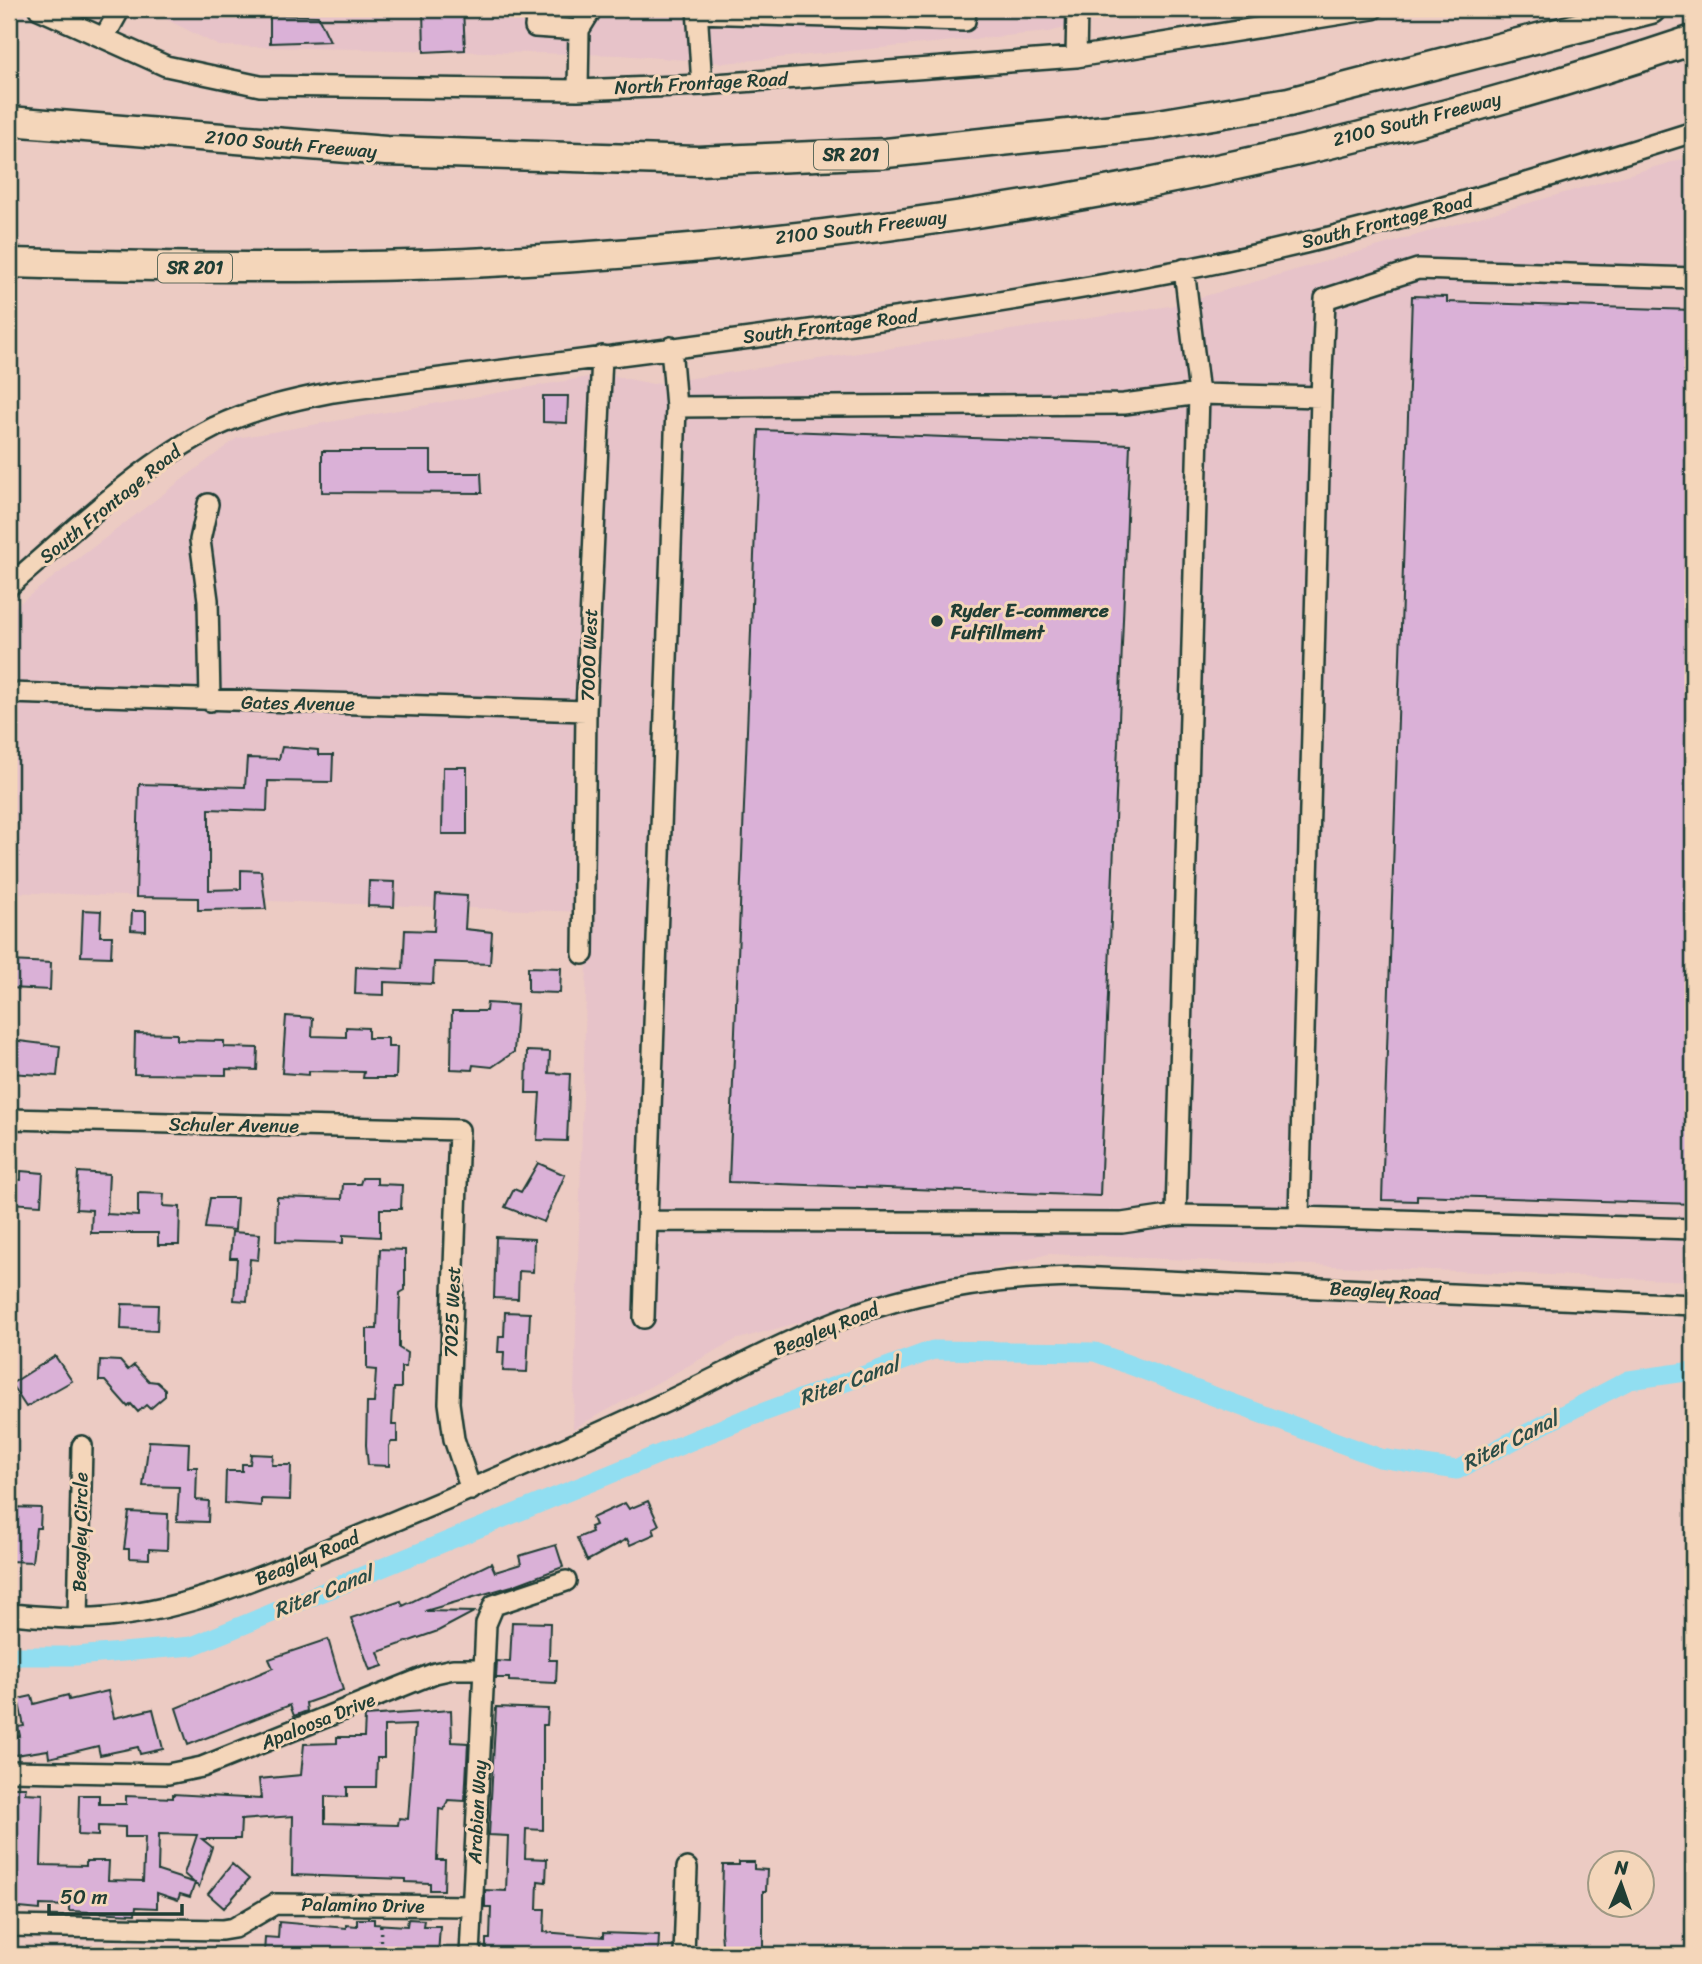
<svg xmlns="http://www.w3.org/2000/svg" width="1702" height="1964" viewBox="0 0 1702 1964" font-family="Sriracha,sans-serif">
<rect width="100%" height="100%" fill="#eccbc3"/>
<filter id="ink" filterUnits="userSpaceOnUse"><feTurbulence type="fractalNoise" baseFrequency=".0143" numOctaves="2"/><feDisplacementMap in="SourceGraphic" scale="14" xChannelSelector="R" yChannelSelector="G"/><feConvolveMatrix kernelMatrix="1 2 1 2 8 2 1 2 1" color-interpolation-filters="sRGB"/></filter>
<g filter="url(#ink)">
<!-- built -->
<path fill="#e7c3c9" d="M146 9H1147L1048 32 724 63 620 55 219 46Z
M1693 156V1281L1048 1254 735 1340 573 1429 600 529 585 912 9 892V611L237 438 605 374 653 384 1170 306Z"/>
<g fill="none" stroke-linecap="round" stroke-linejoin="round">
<!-- canal -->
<path stroke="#91def1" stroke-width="19" d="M9 1656H76L192 1646 742 1420 933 1350 1095 1352 1380 1458 1457 1470 1629 1380 1693 1371"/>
</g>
<!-- building -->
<path fill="#dab1d7" stroke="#1f3d34" stroke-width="2" fill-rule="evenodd" d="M423 9H463L465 50 424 52Z
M270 15 318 16 330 41 270 43Z
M1412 296 1447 297V302L1693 310V1204L1417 1195V1201L1382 1200Z
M543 396H568L567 423 543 422Z
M759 430 1130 444 1100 1196 729 1182Z
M322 451H431V473H481L482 493 322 492Z
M282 747 318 750V755H333L332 782 268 781 267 811 209 809V890L241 889V870L261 871 266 909 198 910V898L136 897 139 784 245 787 247 758 279 759Z
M443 767H467V834H442Z
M369 881 395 882 394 907 368 906Z
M436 894 467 896 465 929 492 932 490 964 434 962 433 984 384 982V995L355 994 356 967 403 969 405 930 434 931Z
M83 910 101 911 100 936H112L111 957 81 956Z
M132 911H146V931L131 930Z
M10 961 51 963 50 990 9 988Z
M528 967 561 968 560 993 528 992Z
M487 1003 517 1005 514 1052 492 1067 473 1065 472 1070 451 1069 452 1011H486Z
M286 1016 313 1018 312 1036 346 1037V1027L368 1028V1038H388V1047H397L396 1078H363L364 1072 309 1071V1075L282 1073Z
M135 1033 177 1034V1040L224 1041V1047L258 1048 257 1070 226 1069V1075L134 1074Z
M11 1040 60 1046 57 1076 9 1073Z
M527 1051 550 1052 549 1073 570 1074 567 1141 537 1140 540 1093H526Z
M538 1163 565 1175 544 1222 505 1207 514 1189 521 1192Z
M21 1171 43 1173 41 1205 9 1203V1179L21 1180Z
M78 1172 109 1174 107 1214 138 1216V1193L164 1194 163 1206 180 1207 179 1245H158V1233H91L92 1210 76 1209Z
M362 1178H377V1184L402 1185 401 1209H380V1237L343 1235V1243L276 1241 277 1197 342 1199 343 1184H360Z
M210 1198H237L235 1230 205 1228Z
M232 1232 260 1234 258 1260 250 1259 247 1301 234 1300 237 1258H230Z
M496 1237 534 1239 533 1272 519 1271 518 1299 494 1298Z
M380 1249 405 1250V1290L400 1293 399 1327V1348L407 1353 406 1367H401V1388H394L392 1425H397V1442H391L389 1446V1466L368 1465 366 1445 367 1403H374L376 1370 367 1369V1329H377Z
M122 1304 158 1305 157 1331 121 1329Z
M505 1312 530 1313 527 1372 503 1371 504 1352H498L499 1336H504Z
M55 1356 72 1381 26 1407 11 1384Z
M100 1360 120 1361 128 1370 134 1365 149 1381 157 1382 165 1389V1396L150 1409 146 1405 138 1412 131 1404 128 1407 105 1381H99Z
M149 1441 189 1443 188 1467H197L196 1500 209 1501 208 1522 177 1521 179 1487 143 1486Z
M251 1454 273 1455 272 1465H291L290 1500 261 1499V1506L225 1503 226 1471H242V1464H250Z
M648 1501 659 1525 653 1528 655 1534 630 1545 627 1539 587 1561 577 1538 592 1532 590 1527 595 1525 592 1518 625 1503 629 1509Z
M9 1507 41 1508 40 1528H36L32 1562 9 1561Z
M129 1512 168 1514 167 1550 149 1549V1559L129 1558V1549H124Z
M556 1545 563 1567 512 1586 425 1611 474 1612 438 1631 378 1652 383 1666 370 1670 351 1618 401 1601 403 1606 491 1563 495 1572 521 1564 519 1556Z
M512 1622 550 1623 549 1660H557L556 1683 509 1681V1678H496L497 1661 510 1662Z
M328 1639 343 1690 306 1703 307 1711 294 1716 290 1705 188 1745 176 1708 273 1668 269 1659Z
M108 1691 114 1718 153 1709 163 1749 140 1754 138 1747 100 1755 98 1746 49 1758 48 1750 9 1756V1738L20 1736 18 1727 24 1726 18 1699 32 1696 34 1704 68 1695 69 1700Z
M496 1707 548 1709 547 1725H543V1830L526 1829 525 1858 547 1859 546 1882 538 1881 537 1909H545L544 1932 603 1937V1933L659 1935 658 1955 486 1954V1939H490L491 1907H485V1890L506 1891 508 1836 489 1835Z
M451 1710 452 1742 468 1743 465 1801 448 1800 444 1810 439 1809 437 1860H445L444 1890H430V1883L405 1882V1879L292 1875 293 1816 241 1820 240 1839H202L212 1847 199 1887 184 1874 197 1835 159 1834 158 1871 195 1883 190 1897 180 1894 178 1900 157 1893V1908L136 1907 135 1914 69 1911V1906L40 1905V1910L9 1907V1787H26L25 1793 43 1794 41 1865 86 1866V1861H109L108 1880 143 1881 145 1837H125V1827L98 1826V1836L78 1835 79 1795H99V1804H126V1796L173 1798V1794L261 1799 259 1779 301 1775 304 1744 337 1743V1737H364L365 1716ZM415 1725 408 1819 399 1818 398 1825 325 1823V1796L347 1797V1787H376L377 1758H384V1726Z
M739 1862H754V1869L767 1870 766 1891H763V1955H723L721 1931 723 1865H739Z
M232 1864 249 1879 224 1908 208 1894Z
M357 1919H374V1924L407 1926 408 1919 424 1920 423 1926H440L438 1955H384V1952L357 1951V1955H264L265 1937 278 1938 279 1922 346 1928V1925L357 1926Z"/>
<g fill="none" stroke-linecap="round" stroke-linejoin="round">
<!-- minor casing -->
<g stroke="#1f3d34" stroke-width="24">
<path id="minor" d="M39 9 166 66 260 86 578 90 702 85 1076 57 1373 9
M537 9 535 27 579 30
M697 9 702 85
M697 13 965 21 966 9
M104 38 120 9
M1076 57 1077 9
M578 90 579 30 592 9
M671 347 676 407 1124 404 1199 394 1321 397 1299 1217 1176 1215 1199 394 1184 269
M1321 397 1325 299 1418 269 1693 278
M676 407 647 1221 1122 1223 1176 1215
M208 504 200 540 208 600 210 701
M9 586C74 531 138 466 215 427 253 409 292 400 333 392 616 354 901 324 1182 270 1355 236 1525 185 1693 132
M9 693 586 711
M583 954 586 711 602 356
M9 1119 459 1130 449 1403 454 1439 471 1490
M1299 1217 1693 1229
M644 1318 647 1221
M9 1614C37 1616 66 1619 94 1618 187 1613 269 1573 354 1538 460 1494 564 1450 668 1401 719 1377 769 1349 822 1327 903 1292 990 1278 1078 1277L1693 1305
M78 1618 82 1446
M9 1771 168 1774 202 1767 435 1673 453 1669H484L486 1624 494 1605 566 1581
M9 1926 222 1930 234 1928 275 1904 472 1906
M470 1955 484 1669
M684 1955 687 1868"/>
</g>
<!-- highway casing -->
<g stroke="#1f3d34" stroke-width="33">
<path id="highway" d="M9 121 386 151 698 161 886 153 1153 125 1289 102 1651 9
M9 263C169 267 329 270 489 262 894 243 1309 169 1693 40"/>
</g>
<!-- path -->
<path stroke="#1f3d34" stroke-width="3.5" stroke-dasharray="2 5" stroke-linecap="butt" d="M380 1955 381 1921"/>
<!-- minor -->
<use href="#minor" stroke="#f4d6ba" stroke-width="19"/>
<!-- highway -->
<use href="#highway" stroke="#f4d6ba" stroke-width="28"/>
</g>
</g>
<!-- markers -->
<circle fill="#1f3d34" stroke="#f4d6ba" stroke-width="2.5" cx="937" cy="621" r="7"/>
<g text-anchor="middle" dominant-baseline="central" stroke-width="6" stroke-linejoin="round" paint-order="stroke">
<!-- shield labels -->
<g fill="#f4d6ba" stroke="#5f6b5c" stroke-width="2">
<rect x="814" y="140.5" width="74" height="29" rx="5"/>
<rect x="158" y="253.5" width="74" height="29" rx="5"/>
</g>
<g font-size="18" font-weight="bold" fill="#1f3d34">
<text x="851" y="155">SR 201</text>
<text x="195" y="268">SR 201</text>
</g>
<!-- street labels -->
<g font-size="19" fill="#1f3d34" stroke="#f4d6ba">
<text transform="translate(701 83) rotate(-3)">North Frontage Road</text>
<text transform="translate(1417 119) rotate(-14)">2100 South Freeway</text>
<text transform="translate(291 144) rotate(5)">2100 South Freeway</text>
<text transform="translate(1387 221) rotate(-14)">South Frontage Road</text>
<text transform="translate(861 227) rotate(-7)">2100 South Freeway</text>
<text transform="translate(830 326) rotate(-7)">South Frontage Road</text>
<text transform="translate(110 504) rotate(-39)">South Frontage Road</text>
<text transform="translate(589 655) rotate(-88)">7000 West</text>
<text transform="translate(298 703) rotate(1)">Gates Avenue</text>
<text transform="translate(234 1125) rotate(1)">Schuler Avenue</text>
<text transform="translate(1385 1291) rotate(3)">Beagley Road</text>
<text transform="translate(452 1312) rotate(-88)">7025 West</text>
<text transform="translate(826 1329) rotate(-22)">Beagley Road</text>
<text transform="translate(80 1532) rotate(-89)">Beagley Circle</text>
<text transform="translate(307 1558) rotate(-23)">Beagley Road</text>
<text transform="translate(318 1721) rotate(-22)">Apaloosa Drive</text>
<text transform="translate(477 1812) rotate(-87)">Arabian Way</text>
<text transform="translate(363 1905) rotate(1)">Palamino Drive</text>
</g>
<!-- poi labels -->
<g font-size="19" font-weight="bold" fill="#1f3d34" stroke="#f4d6ba" text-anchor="start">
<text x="951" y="610">Ryder E-commerce<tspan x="951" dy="22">Fulfillment</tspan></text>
</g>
<!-- water labels -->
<g font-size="21" font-style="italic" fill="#2a4d47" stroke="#f4d6ba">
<text transform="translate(849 1381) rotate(-20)">Riter Canal</text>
<text transform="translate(1510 1441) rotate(-27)">Riter Canal</text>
<text transform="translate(323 1592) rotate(-22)">Riter Canal</text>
</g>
</g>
<!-- margin -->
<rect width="1702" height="1964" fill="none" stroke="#f4d6ba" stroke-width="35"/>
<rect x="18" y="18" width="1667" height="1929" fill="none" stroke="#1f3d34" stroke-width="2.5" filter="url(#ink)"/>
<!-- north arrow -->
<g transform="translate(1621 1884) rotate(2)"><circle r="33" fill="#f4d6ba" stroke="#9f9984" stroke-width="2"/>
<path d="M0-5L12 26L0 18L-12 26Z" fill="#1f3d34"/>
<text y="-10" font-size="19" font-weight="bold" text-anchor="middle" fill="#1f3d34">N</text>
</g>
<!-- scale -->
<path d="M49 1904v10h133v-10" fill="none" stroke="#1f3d34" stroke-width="3.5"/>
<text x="60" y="1904" font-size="21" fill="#1f3d34" stroke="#f4d6ba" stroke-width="5" paint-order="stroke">50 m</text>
</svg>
